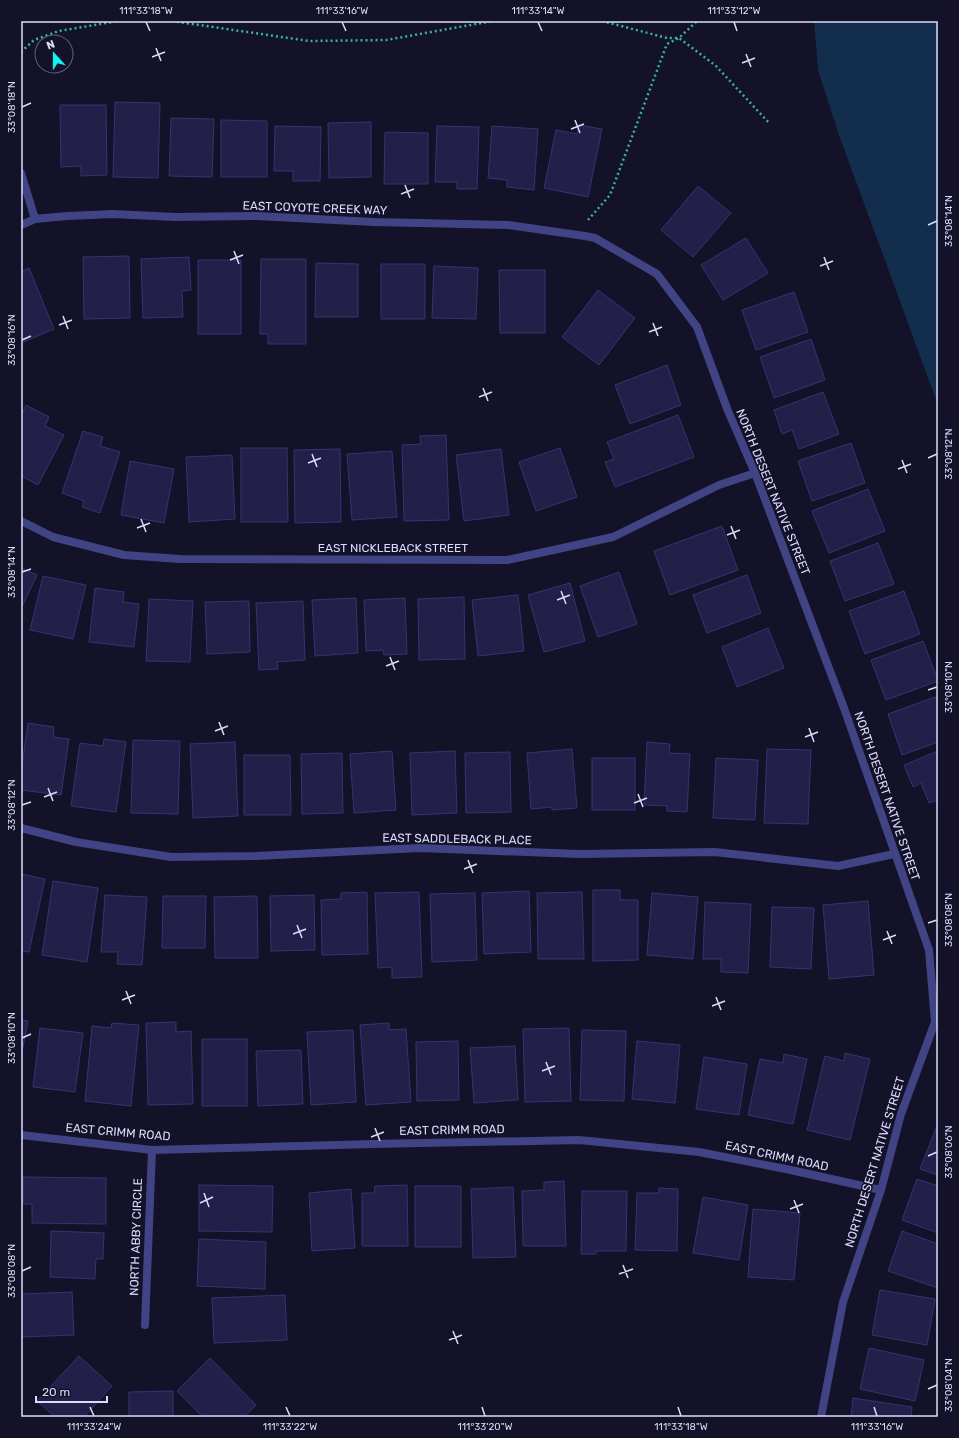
<svg xmlns="http://www.w3.org/2000/svg" width="959" height="1438" viewBox="0 0 959 1438" font-family="Rubik,sans-serif">
<rect width="100%" height="100%" fill="#131229"/>
<!-- water -->
<path fill="#122e4c" d="M814 21H938V405L839 135 818 70Z"/>
<!-- building -->
<path fill="#231f49" stroke="#383273" d="M115 102 160 103 158 178 113 177Z
M60 105H106L107 175 81 176V166L61 167Z
M171 118 214 119 212 177 169 176Z
M221 120 267 121V177H221Z
M371 122V177L329 178 328 123Z
M579 125 602 129 588 197 544 188 556 130 577 134Z
M275 126 321 127 320 181H293V171H274Z
M437 126 479 127 477 189H457V182H435Z
M492 126 538 129 534 190 507 187V180L488 178Z
M385 132 428 133V184H384Z
M698 186 731 213 693 257 661 230Z
M746 238 768 273 723 300 701 265Z
M129 256 130 318 84 319 83 257Z
M189 257 191 290 182 291 183 317 143 318 141 259Z
M261 259H306V344H268V334H260Z
M198 260H241V334H198Z
M316 263 358 264V317H315Z
M381 264H425V319H381Z
M434 266 478 268 476 319 432 318Z
M29 268 54 329 21 343V272Z
M499 270H545V333H500Z
M598 290 635 318 599 365 562 337Z
M794 292 808 332 756 350 742 310Z
M811 339 825 380 774 398 760 357Z
M667 365 681 405 630 424 615 385Z
M823 392 839 434 799 449 792 430 782 434 774 410Z
M26 405 49 417 45 426 64 435 38 485 21 476V416Z
M678 415 694 457 615 487 605 462 614 459 607 442Z
M83 431 103 437 100 446 120 452 100 513 82 507 84 501 62 493Z
M446 435 449 520 404 521 402 445 421 444 420 436Z
M851 443 865 483 812 501 798 461Z
M241 448H287L288 522H241Z
M560 448 577 497 536 511 519 462Z
M340 449 341 522 295 523 294 450Z
M501 449 509 515 464 521 456 455Z
M392 451 397 517 352 520 347 454Z
M232 455 235 519 189 522 186 457Z
M130 461 174 469 164 523 121 515Z
M868 489 885 531 829 553 812 511Z
M722 526 738 570 670 595 654 551Z
M878 543 894 584 845 601 830 561Z
M21 568 37 575 21 609Z
M619 572 637 624 598 637 580 586Z
M747 575 761 613 707 633 693 595Z
M43 576 86 585 73 639 30 630Z
M570 583 585 641 544 652 528 595Z
M95 588 124 592 123 602 139 604 134 647 89 642Z
M904 591 920 634 865 654 849 611Z
M518 595 524 651 478 656 472 600Z
M464 597 465 659 419 660 418 599Z
M356 598 358 653 315 656 312 600Z
M405 598 407 654 384 655 383 650 366 651 364 600Z
M149 599 193 601 190 662 146 661Z
M249 601 250 652 207 654 205 602Z
M303 601 305 660 277 662 278 669 259 670 256 603Z
M768 628 784 668 737 687 722 647Z
M923 641 938 681 886 700 871 660Z
M935 697 938 704V742L902 755 888 714Z
M28 723 54 727 53 737 69 739 61 795 21 790V772Z
M104 739 126 742 116 812 71 806 80 743 103 746Z
M133 740 180 741 178 814 131 813Z
M235 742 238 816 193 818 190 744Z
M647 742 670 744 669 753 690 754 687 812 667 811V806L644 805Z
M572 749 577 808 552 810V807L531 809 527 753Z
M767 749 811 750 808 824 764 823Z
M392 751 396 810 354 813 350 754Z
M455 751 457 813 412 815 410 753Z
M938 751V800L929 803 921 783 913 787 904 765Z
M510 752 511 812 466 813 465 753Z
M342 753 343 813 302 814 301 754Z
M244 755H290L291 815H244Z
M592 758H635V810H592Z
M716 758 758 760 755 820 713 818Z
M21 874 45 879 29 952 21 951Z
M53 881 98 888 87 962 42 955Z
M593 890H620V900H638V960L593 961Z
M529 891 531 952 484 954 482 893Z
M367 892 368 954 322 955 321 900 341 899V893Z
M419 892 422 977 392 978V967L378 968 375 893Z
M582 892 584 959H538L537 893Z
M475 893 477 960 432 962 430 894Z
M652 893 698 897 693 959 647 955Z
M105 895 147 897 142 965 117 964 118 952H101Z
M314 895 315 950 271 951 270 896Z
M163 896H206L205 948H162Z
M257 896 258 958H215L214 897Z
M868 901 874 975 829 979 823 905Z
M705 902 751 904 748 973 721 972V959H703Z
M772 907 814 908 811 969 770 967Z
M21 1020 28 1021 21 1057Z
M176 1022V1032L191 1031 193 1104 148 1105 146 1023Z
M112 1023 139 1025 131 1106 85 1101 92 1026 111 1028Z
M389 1023V1030L406 1029 411 1102 366 1105 360 1025Z
M40 1028 83 1033 75 1092 33 1087Z
M569 1028 571 1101 525 1102 523 1029Z
M353 1030 356 1102 311 1105 307 1032Z
M582 1030 626 1031 624 1101 580 1100Z
M202 1039H247V1106H202Z
M458 1041 459 1100 417 1101 416 1042Z
M637 1041 680 1045 675 1103 632 1099Z
M515 1046 518 1100 474 1103 470 1048Z
M301 1050 303 1104 258 1106 256 1051Z
M845 1053 870 1059 850 1140 807 1130 825 1056 844 1061Z
M784 1054 807 1059 793 1124 748 1115 760 1059 783 1063Z
M704 1057 747 1064 739 1115 696 1109Z
M937 1126H938V1175L920 1169Z
M23 1177 106 1178V1224L32 1223V1204H23Z
M917 1179 938 1186V1233L902 1220Z
M564 1181 566 1246H523L522 1191 544 1190V1182Z
M199 1185 273 1186 272 1232 199 1231Z
M407 1185 408 1246H362V1193H374L375 1186Z
M415 1186H461V1247H415Z
M513 1187 516 1257 473 1258 471 1189Z
M659 1188 678 1189 677 1251 635 1250 637 1193H659Z
M351 1189 355 1248 312 1251 309 1193Z
M582 1191H627L626 1251H596V1254H581Z
M703 1197 748 1205 739 1260 693 1253Z
M753 1209 800 1213 794 1280 748 1277Z
M51 1231 104 1233 103 1259H96L95 1279 50 1277Z
M902 1231 938 1244V1288L888 1271Z
M199 1239 266 1242 265 1289 197 1286Z
M880 1290 935 1299 927 1345 872 1335Z
M72 1292 74 1335 21 1337V1294Z
M285 1295 287 1340 214 1343 212 1298Z
M869 1348 924 1360 915 1401 860 1389Z
M79 1356 112 1386 84 1417H55L37 1401Z
M210 1358 256 1405 244 1417H203L177 1391Z
M173 1391V1417H129V1392Z
M853 1398 912 1407 911 1417H851Z"/>
<g fill="none" stroke-linecap="round" stroke-linejoin="round">
<!-- path -->
<path stroke="#37b5a0" stroke-width="2.5" stroke-dasharray="2 3" stroke-linecap="butt" d="M172 21 309 41 386 40 493 21
M602 21 667 38H679L716 66 770 124
M21 52 34 40 59 31 118 21
M588 220 610 195 667 44 679 38 697 21"/>
<!-- minor -->
<path stroke="#404485" stroke-width="8" d="M21 173 35 219
M21 225 35 219 67 216 113 214 175 217 256 216 374 222 508 225 585 236 595 238 657 274 697 327 728 411 755 473 844 708 929 950 935 1022 901 1114 881 1190 843 1302 821 1417
M21 521 53 537 124 555 180 559 507 560 613 537 719 485 755 473
M21 828 76 842 171 857 256 856 420 848 579 854 715 852 838 866 894 854
M21 1135 152 1150 373 1144 579 1140 699 1152 786 1169 881 1190
M145 1325 152 1150"/>
</g>
<!-- ticks -->
<path fill="none" stroke="#dbdbfd" stroke-width="1.5" d="M146 22 150 31M342 22 346 31M538 22 542 31M734 22 737 31M156 48 161 61M746 54 751 67M152 57 165 52M742 63 755 58M22 107 31 103M575 120 580 133M571 129 584 124M405 185 410 198M401 194 414 189M928 225 937 221M234 251 239 264M824 257 829 270M230 260 243 255M820 266 833 261M63 316 68 329M653 323 658 336M59 325 72 320M649 332 662 327M22 340 31 336M483 388 488 401M479 397 492 392M312 454 317 467M928 458 937 454M902 460 907 473M308 463 321 458M898 469 911 464M141 519 146 532M731 526 736 539M137 528 150 523M727 535 740 530M22 572 31 569M561 591 566 604M557 600 570 595M390 657 395 670M386 666 399 661M928 690 937 687M219 722 224 735M809 728 814 742M215 731 228 726M805 737 818 732M48 788 53 801M638 794 643 807M44 797 57 792M634 803 647 798M22 805 31 802M468 860 473 873M464 869 477 864M928 923 937 920M297 925 302 938M887 931 892 944M293 934 306 929M883 940 896 935M126 991 131 1004M716 997 721 1010M122 1000 135 995M712 1006 725 1001M22 1038 31 1034M546 1062 551 1075M542 1071 555 1066M375 1128 380 1141M371 1137 384 1132M928 1156 937 1152M204 1193 209 1207M794 1200 799 1213M200 1203 213 1197M790 1209 803 1204M623 1265 628 1278M22 1271 31 1267M619 1274 633 1269M453 1331 458 1344M449 1340 462 1335M928 1389 937 1385M90 1407 94 1416M286 1407 290 1416M482 1407 485 1416M678 1407 681 1416M874 1407 877 1416"/>
<g text-anchor="middle" dominant-baseline="central" stroke-width="3" stroke-linejoin="round" paint-order="stroke">
<!-- street labels -->
<g font-size="12" fill="#dbdbfd" stroke="#131229">
<text transform="translate(315 208) rotate(2)">EAST COYOTE CREEK WAY</text>
<text transform="translate(773 492) rotate(68)">NORTH DESERT NATIVE STREET</text>
<text x="393" y="548">EAST NICKLEBACK STREET</text>
<text transform="translate(887 796) rotate(71)">NORTH DESERT NATIVE STREET</text>
<text transform="translate(457 839) rotate(1)">EAST SADDLEBACK PLACE</text>
<text transform="translate(452 1130) rotate(-1)">EAST CRIMM ROAD</text>
<text transform="translate(118 1132) rotate(5)">EAST CRIMM ROAD</text>
<text transform="translate(777 1156) rotate(12)">EAST CRIMM ROAD</text>
<text transform="translate(875 1162) rotate(-73)">NORTH DESERT NATIVE STREET</text>
<text transform="translate(136 1237) rotate(-88)">NORTH ABBY CIRCLE</text>
</g>
</g>
<!-- border -->
<rect width="959" height="1438" fill="none" stroke="#131229" stroke-width="44"/>
<!-- north arrow -->
<g transform="translate(54 54) rotate(339)"><circle r="19" fill="#131229" stroke="#63627e"/>
<path d="M0-3L7 15L0 10L-7 15Z" fill="#12f2f1"/>
<text y="-6" font-size="11" font-weight="bold" text-anchor="middle" fill="#dbdbfd">N</text>
</g>
<!-- scale -->
<path d="M36 1396v6h71v-6" fill="none" stroke="#dbdbfd" stroke-width="2"/>
<text x="42" y="1396" font-size="12" fill="#dbdbfd" stroke="#131229" stroke-width="3" paint-order="stroke">20 m</text>
<rect x="22" y="22" width="915" height="1394" fill="none" stroke="#dbdbfd" stroke-width="1.5"/>
<g font-size="10" text-anchor="middle" fill="#dbdbfd">
<text x="146" y="14">111°33'18"W</text>
<text x="342" y="14">111°33'16"W</text>
<text x="538" y="14">111°33'14"W</text>
<text x="734" y="14">111°33'12"W</text>
<text transform="translate(11 107) rotate(-90)" y="4">33°08'18"N</text>
<text transform="translate(948 221) rotate(-90)" y="4">33°08'14"N</text>
<text transform="translate(11 340) rotate(-90)" y="4">33°08'16"N</text>
<text transform="translate(948 454) rotate(-90)" y="4">33°08'12"N</text>
<text transform="translate(11 572) rotate(-90)" y="4">33°08'14"N</text>
<text transform="translate(948 687) rotate(-90)" y="4">33°08'10"N</text>
<text transform="translate(11 805) rotate(-90)" y="4">33°08'12"N</text>
<text transform="translate(948 920) rotate(-90)" y="4">33°08'08"N</text>
<text transform="translate(11 1038) rotate(-90)" y="4">33°08'10"N</text>
<text transform="translate(948 1152) rotate(-90)" y="4">33°08'06"N</text>
<text transform="translate(11 1271) rotate(-90)" y="4">33°08'08"N</text>
<text transform="translate(948 1385) rotate(-90)" y="4">33°08'04"N</text>
<text x="94" y="1430">111°33'24"W</text>
<text x="290" y="1430">111°33'22"W</text>
<text x="485" y="1430">111°33'20"W</text>
<text x="681" y="1430">111°33'18"W</text>
<text x="877" y="1430">111°33'16"W</text>
</g>
</svg>
